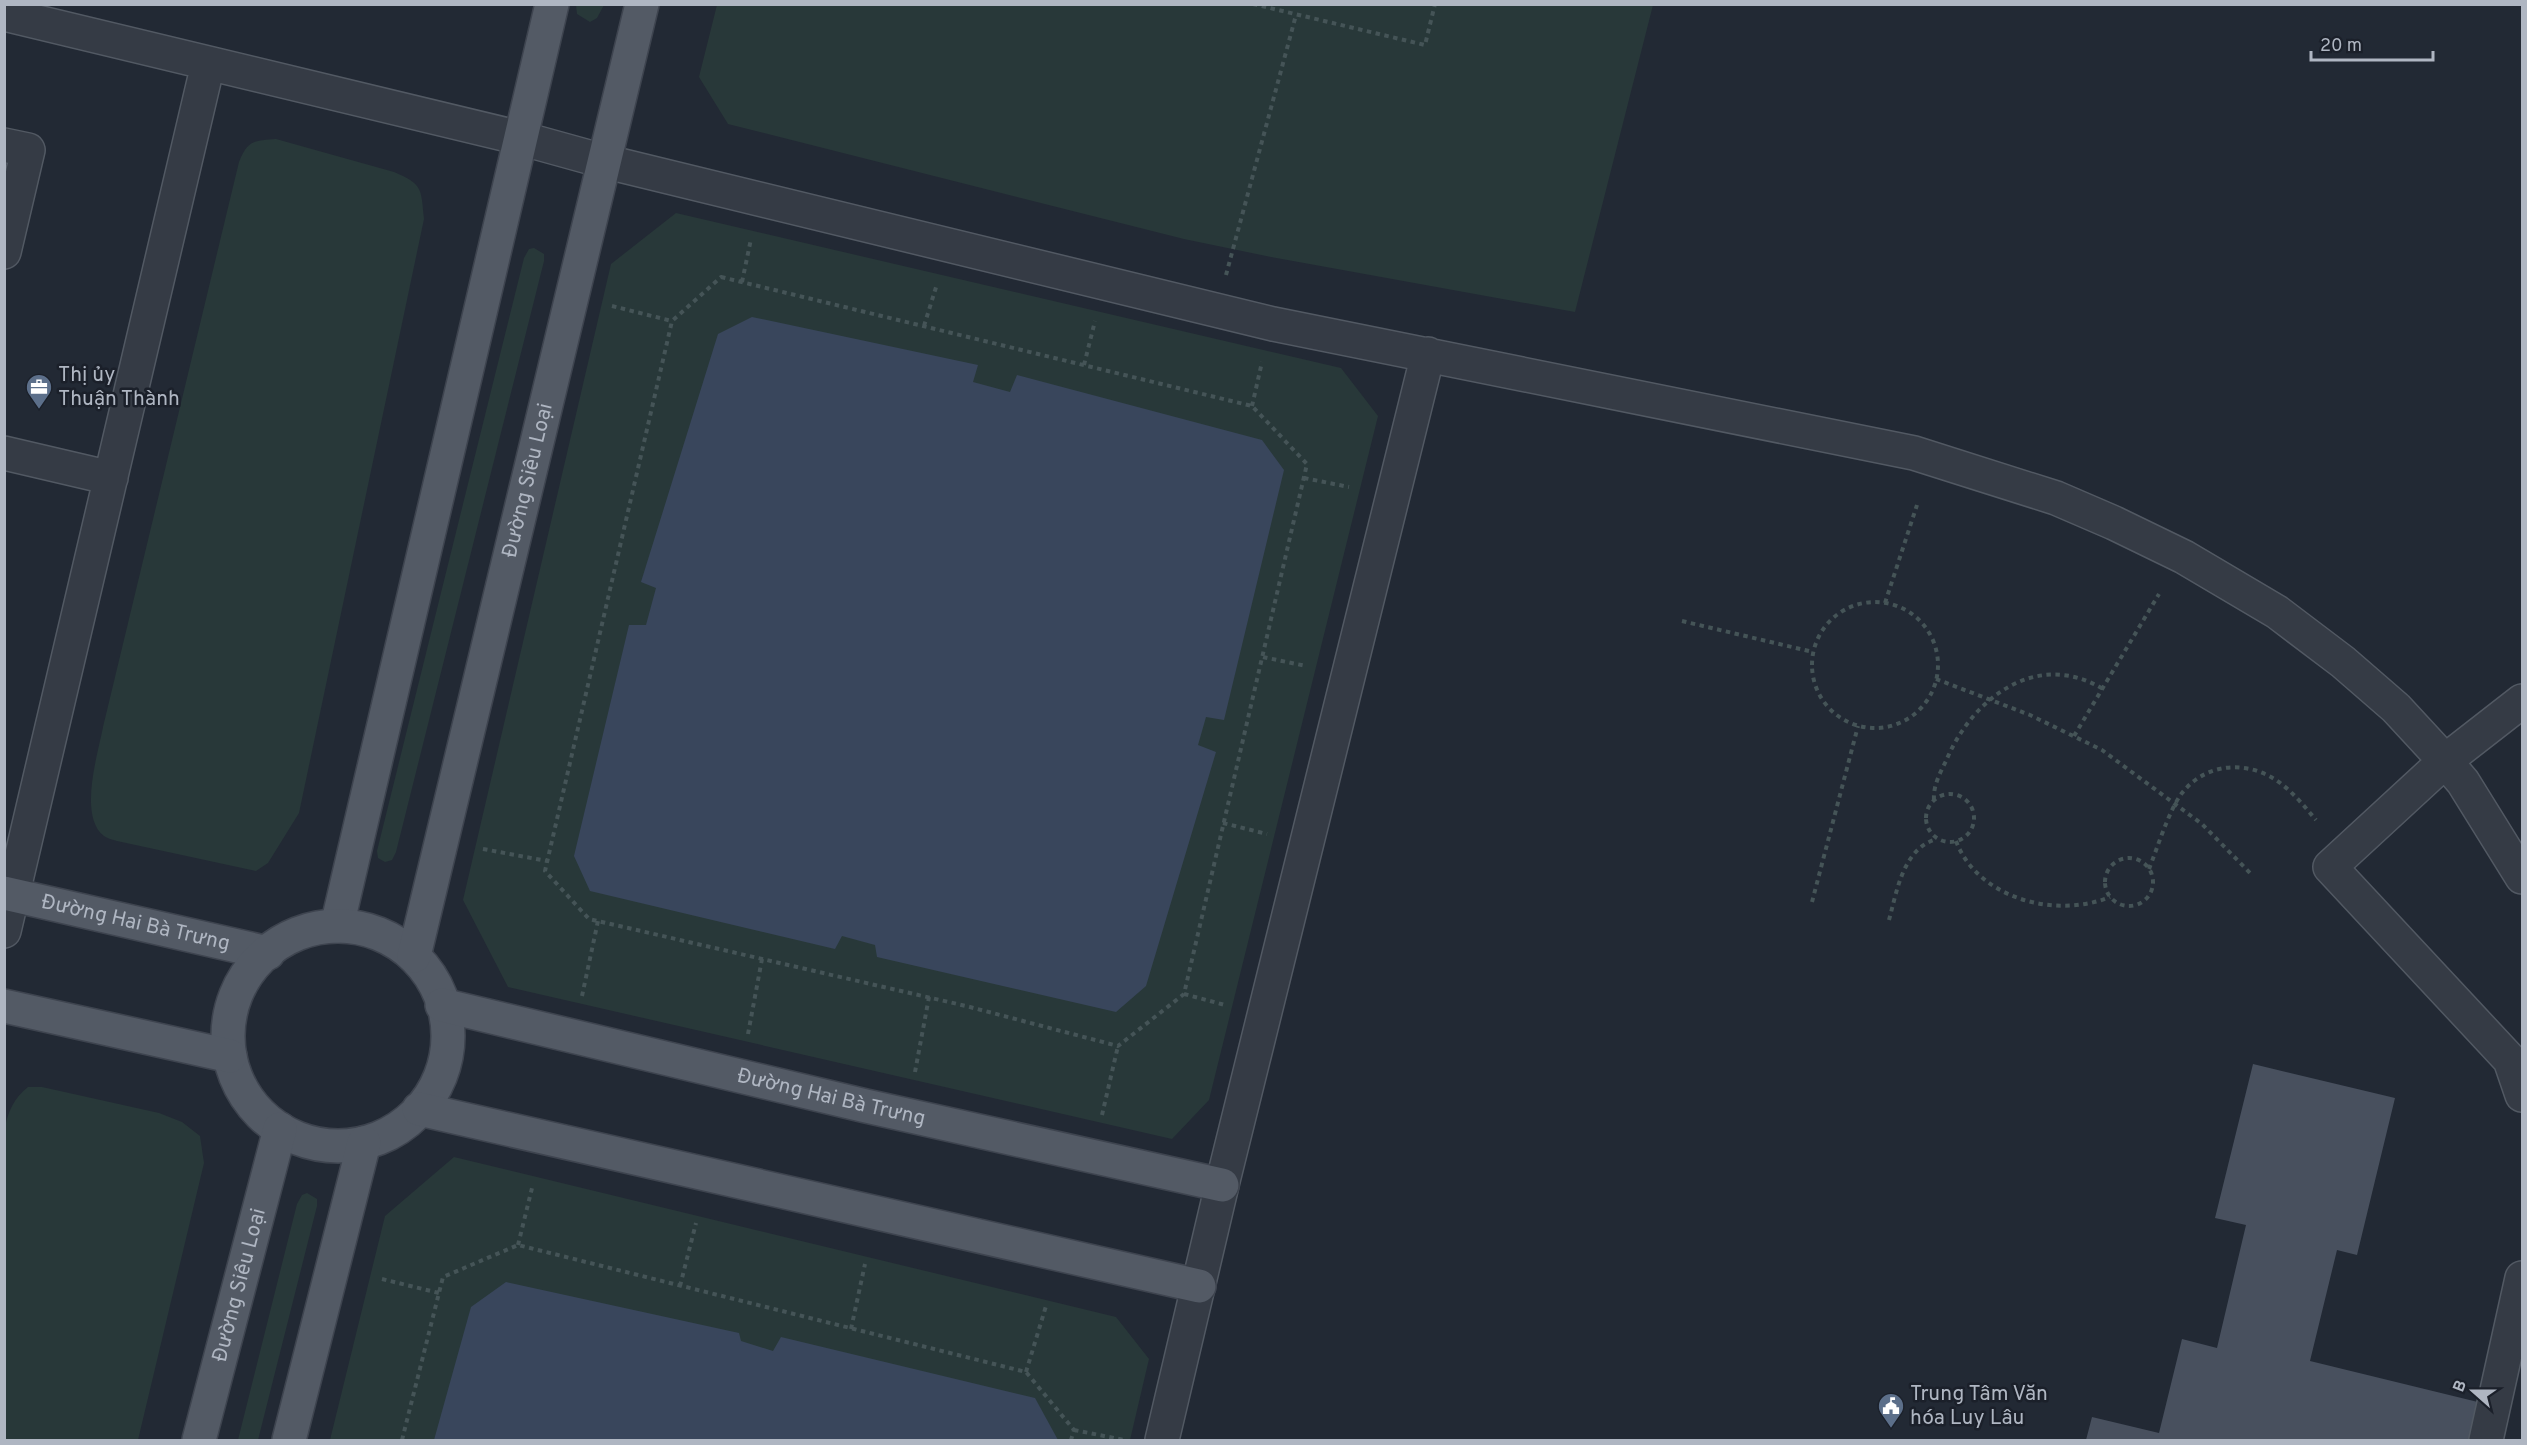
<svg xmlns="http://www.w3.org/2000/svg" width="2527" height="1445" viewBox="0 0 2527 1445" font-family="Overpass,sans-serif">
<rect width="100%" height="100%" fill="#222934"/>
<!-- green -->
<path fill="#283839" d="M576 5V4L604 5 597 18 590 22 577 14Z
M717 5V4L1653 5 1575 312 1271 257 1184 239 728 124 699 77Z
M276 139 394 172C423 184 421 189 424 219L299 813 268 863 256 871 117 841C113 840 107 838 104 836 78 816 98 754 103 727L239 162C248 140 253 141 276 139Z
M676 213 1341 368 1378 416 1209 1100 1172 1139 508 987 463 900 611 264Z
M534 248 544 254V261L396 852 392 860 385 862 378 858 377 851 524 258 529 249Z
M28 1087H42L159 1113 182 1122 200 1136 204 1163 138 1440H5V1126C9 1110 14 1098 28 1087Z
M454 1157 1116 1317 1149 1359 1130 1440H330L385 1216Z
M307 1193 317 1199V1206L258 1440H238L297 1204 302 1195Z"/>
<!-- water -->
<path fill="#39465c" d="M752 317 978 365 973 382 1010 392 1017 375 1262 440 1284 470 1224 720 1206 717 1198 745 1216 752 1146 986 1116 1012 877 957 875 945 842 936 835 949 590 891 574 856 629 625H646L656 588 641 582 718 334Z
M506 1282 739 1333 741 1341 773 1351 781 1337 1035 1398 1058 1440H434L471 1307Z"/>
<!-- building -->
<path fill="#48505e" d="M2253 1064 2395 1098 2357 1255 2337 1250 2310 1361 2486 1404 2477 1440H2086L2092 1417 2159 1433 2182 1339 2217 1348 2246 1225 2215 1218Z"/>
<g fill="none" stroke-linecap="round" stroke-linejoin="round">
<!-- minor casing -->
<g stroke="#525963" stroke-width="36">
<path id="minor" d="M4 14 520 138 603 161 1273 324 1914 453 2056 498 2114 523 2184 557 2277 612 2343 662 2396 708 2445 761 2463 782 2522 877
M4 145 28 150 4 252
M4 453 111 478
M2522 701 2445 761 2330 867 2510 1060 2522 1095
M4 931 208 64
M1162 1440 1222 1185 1428 354
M2486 1440 2522 1278"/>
</g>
<!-- major casing -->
<g stroke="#3e444f" stroke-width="36">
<g id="major">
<path id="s1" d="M4 893 268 953"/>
<path d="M337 926 552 4"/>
<circle cx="338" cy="1036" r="110"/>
<path id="s2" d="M414 956 642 4"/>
<path id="s3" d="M442 1005 866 1106 1222 1185"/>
<path d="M4 1006 230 1056"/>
<path d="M419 1109 1199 1286"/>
<path id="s4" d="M199 1440 280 1129"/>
<path d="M289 1440 364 1143"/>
</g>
</g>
<!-- path -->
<path stroke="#455457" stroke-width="4" stroke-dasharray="4.5 4.5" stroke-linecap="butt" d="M1253 4 1425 45 1435 4
M1226 275 1296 15
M721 277 1252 406 1307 464 1184 994 1118 1046 966 1006 589 919 545 871 672 321Z
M742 282 751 239
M612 306 672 321
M924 326 937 284
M1084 365 1095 321
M1252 406 1262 362
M1304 478 1349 487
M1812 665a63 63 0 1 1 126 0a63 63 0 1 1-126 0Z
M1885 603 1917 505
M1682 621 1813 652
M1263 657 1306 666
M1936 679 2030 715 2102 750 2202 824 2253 876
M2074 736 2159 594
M1926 818a24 24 0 1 1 48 0a24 24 0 1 1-48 0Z
M1934 800C1933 786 1940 773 1946 761 1972 698 2037 649 2103 689
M1223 823 1267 834
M1956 841C1978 899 2056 919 2110 897
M483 849 547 861
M2105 882a24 24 0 1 1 48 0a24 24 0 1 1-48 0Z
M2149 869C2157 849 2169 810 2182 793 2208 760 2253 760 2284 786 2296 796 2306 808 2316 820
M1812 902 1858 726
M1889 920C1897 891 1903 848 1937 839
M1184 994 1225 1005
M582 996 598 921
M748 1034 762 959
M915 1072 929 997
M1102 1115 1118 1046
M518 1245 533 1184
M382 1279 439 1293
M680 1286 696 1223
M851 1329 865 1264
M1026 1372 1046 1306
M1074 1430 1124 1440
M402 1440 443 1277 518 1245 1026 1372 1074 1430 1071 1440"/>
<!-- minor -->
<use href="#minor" stroke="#353b45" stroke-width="33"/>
<!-- major -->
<use href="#major" stroke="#535a65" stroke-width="33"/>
</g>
<!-- icons -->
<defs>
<g id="office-pin" transform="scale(1.35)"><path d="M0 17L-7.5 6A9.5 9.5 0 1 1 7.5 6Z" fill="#5c6f8a" stroke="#1b202a"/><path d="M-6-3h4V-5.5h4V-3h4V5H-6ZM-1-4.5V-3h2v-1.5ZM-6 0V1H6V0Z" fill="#fff"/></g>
<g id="civic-pin" transform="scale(1.35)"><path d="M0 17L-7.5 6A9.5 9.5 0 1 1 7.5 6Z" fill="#5c6f8a" stroke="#1b202a"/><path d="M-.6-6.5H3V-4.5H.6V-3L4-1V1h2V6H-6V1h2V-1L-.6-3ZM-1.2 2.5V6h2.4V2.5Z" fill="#fff"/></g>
</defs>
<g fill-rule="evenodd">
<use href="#office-pin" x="39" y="387"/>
<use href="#civic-pin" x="1891" y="1406"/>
</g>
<g text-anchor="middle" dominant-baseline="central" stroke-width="5" stroke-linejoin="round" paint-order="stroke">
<!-- poi labels -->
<g font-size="21" fill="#afb6c2" stroke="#1b202a" text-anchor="start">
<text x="58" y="375">Thị ủy<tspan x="58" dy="24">Thuận Thành</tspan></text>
<text x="1910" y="1394">Trung Tâm Văn<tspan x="1910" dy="24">hóa Luy Lâu</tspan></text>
</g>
<!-- street labels -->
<g font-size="21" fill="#afb6c2" stroke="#1b202a">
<text stroke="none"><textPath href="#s2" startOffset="489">Đường Siêu Loại</textPath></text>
<text stroke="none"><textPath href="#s1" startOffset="135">Đường Hai Bà Trưng</textPath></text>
<text stroke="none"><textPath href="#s3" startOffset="400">Đường Hai Bà Trưng</textPath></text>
<text stroke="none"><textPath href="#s4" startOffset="160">Đường Siêu Loại</textPath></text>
</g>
</g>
<!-- border -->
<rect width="2527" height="1445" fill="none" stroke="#afb6c2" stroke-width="12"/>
<!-- north arrow -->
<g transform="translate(2473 1391) rotate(291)" stroke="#1b202a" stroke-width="4.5" paint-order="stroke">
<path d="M0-4.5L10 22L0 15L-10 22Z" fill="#afb6c2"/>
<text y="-9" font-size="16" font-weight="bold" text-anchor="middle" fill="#afb6c2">B</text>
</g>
<!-- scale -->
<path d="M2311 51v9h122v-9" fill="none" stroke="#afb6c2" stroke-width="3"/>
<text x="2320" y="51" font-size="18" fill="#afb6c2" stroke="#1b202a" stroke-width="4.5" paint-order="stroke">20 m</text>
</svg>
